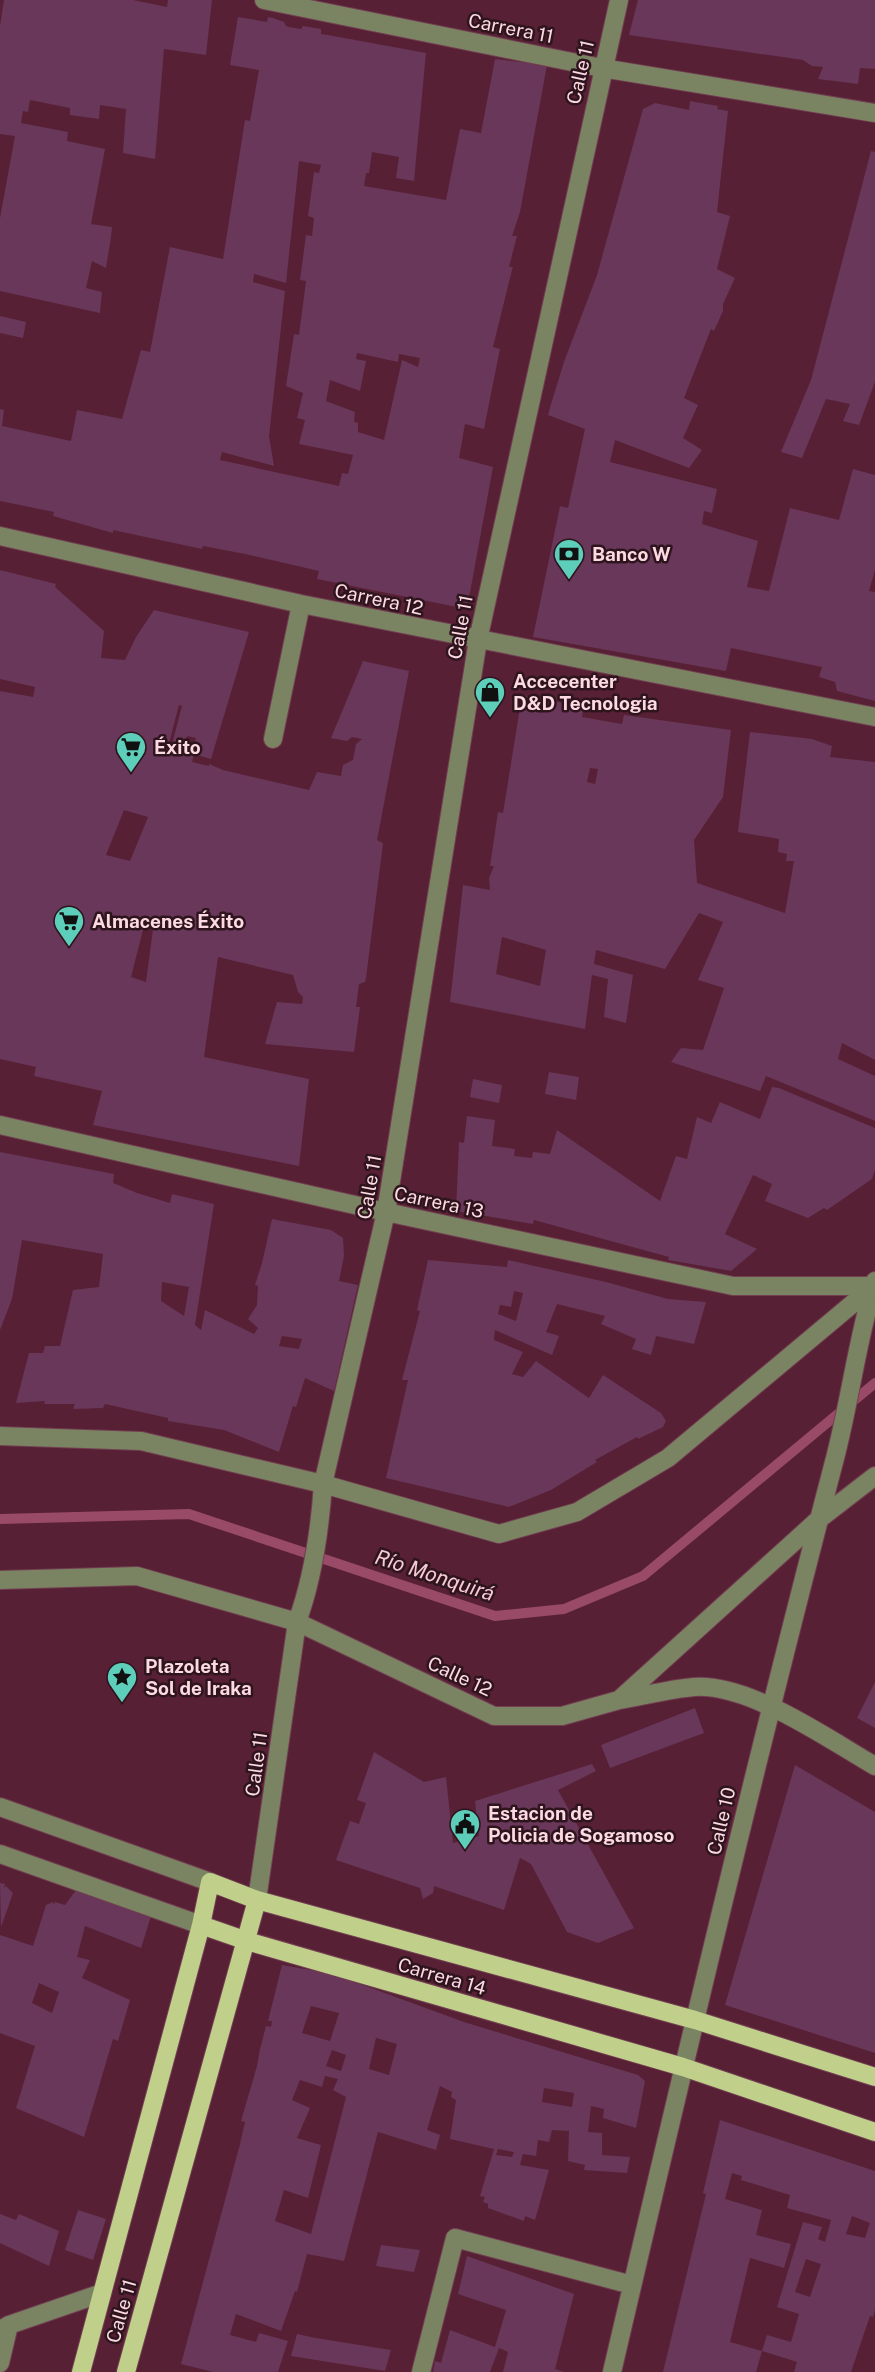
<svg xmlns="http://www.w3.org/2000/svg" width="875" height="2372" viewBox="0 0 875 2372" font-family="'Public Sans',sans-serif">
<rect width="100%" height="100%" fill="#572035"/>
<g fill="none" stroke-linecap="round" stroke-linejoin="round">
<!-- stream -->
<path stroke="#984a66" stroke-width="10" d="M0 1519 189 1514 495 1616 564 1609 643 1576 875 1383"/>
</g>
<!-- building -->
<path fill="#683759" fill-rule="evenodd" d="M4 0H133L167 7 168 0H212L206 55 164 49 155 159 123 153 126 109 100 105 99 119 70 115V108L30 100 28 112 23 111 21 123 68 132 67 141 105 149 91 224 112 227 111 237 106 268 92 261 86 288 102 292 100 313 0 291V218L15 136 0 134V26Z
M638 0H875V69L860 68 858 84 818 79 823 67 812 66 803 60 629 35Z
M238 17 267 22 268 17 273 18 284 22 286 26 289 27 301 29 303 26 321 29V34L328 35 426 53 414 181 396 178 399 157 372 152 369 173H366L364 186 446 200 460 129 481 133 495 59 547 65 520 212 512 236H517L509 267H513L512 270 493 347 500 349 484 429 465 424 459 458 493 467 467 609 317 579 319 571 245 554 203 546 202 549 113 530V533L53 516 54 512 0 501V409L4 410 2 426 71 441 77 410 122 419 141 350 150 352 170 247 223 259 245 120 250 121 259 70 230 65ZM299 161 321 165 319 173 314 172 308 216 314 218 312 236 306 235 300 280 306 281 299 335 294 334 286 386 303 393 297 418 305 420 299 444 353 455 348 474 342 473 339 486 220 460 222 452 274 466 269 436 285 291 253 282 254 274 286 283ZM357 353 398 362 399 354 420 358 418 367 402 360 384 440 358 432V423L354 422 355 412 326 401 330 380 360 391 366 361 356 359Z
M690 101 718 106 717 109 728 111 717 212 730 216 717 269 735 278 723 304V311L714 331 711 329 684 398 698 405 683 438 702 450 689 468 615 440 610 462 717 489 712 513 704 511 702 524 758 541 747 587 769 591 790 508 839 520 853 469 875 475V570L869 591 875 592V701L837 691 835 682 819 677 822 667 731 648 726 671 533 637 560 506 568 508 585 429 548 415 551 404 564 362 597 275 643 109 655 103 689 110Z
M871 151 875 152V382L859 425 843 421 850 404 826 399 802 458 781 452 811 380Z
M0 316 26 322 23 338 0 333Z
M0 570 56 584 55 587 104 631 101 658 125 660 136 637 154 610 249 632 211 759 194 754 192 762 209 766V764L223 770 309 790 317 772 341 776 343 765 353 760 356 744 362 739 352 737 347 741 331 738 363 661 409 671 378 835 377 840 383 843 366 978 365 982 359 984 356 1007H360L354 1052 265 1044 277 1002 302 1004 303 997 298 992 293 975 218 957 204 1057 309 1079 299 1166 93 1125 102 1091 34 1076 36 1067 0 1059V691L33 697 35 687 0 679ZM179 705 182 706 172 744 169 743ZM187 736 196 738 193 748 184 747ZM124 810 148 817 130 861 106 855ZM144 926 153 929 146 982 131 977Z
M522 695 583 707 582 717 622 724 624 715 731 730 723 797 694 840 697 883 785 913 794 861H786L787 854 778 852 779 839 738 832 750 732 812 739 832 746 830 757 875 762V1060L842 1043 838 1059 875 1076V1121L766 1076 760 1091 671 1062 681 1048 703 1050 724 988 698 980 723 922 699 913 665 969 596 950 594 964 633 975 626 1023 604 1017 608 979 592 975 585 1029 450 1002 463 885 490 890 489 878 494 866H490L498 812 503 813ZM590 768 598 769 595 784 587 782ZM502 937 546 950 540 986 496 974Z
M549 1072 579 1077 576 1100 545 1094Z
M473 1079 502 1085 499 1103 470 1097Z
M772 1087 779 1088 875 1128V1170L872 1179 827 1210 824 1208 808 1218 765 1201 772 1184 753 1175 725 1234 757 1249 731 1271 668 1260 669 1257 534 1220 533 1224 456 1211 459 1142 464 1143 467 1116 495 1120 492 1146 515 1149 514 1156 532 1158 533 1152 550 1154 557 1130 660 1201 676 1156 687 1159 697 1117 711 1123 720 1102 760 1119Z
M0 1152 114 1174 113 1183 118 1185 137 1193 170 1203 172 1194 214 1204 195 1325 201 1330 205 1310 254 1334 258 1328 248 1319 257 1305 258 1286 255 1285 262 1263 272 1219 331 1230 343 1238 344 1256 339 1281 358 1285 334 1391 305 1378 296 1407 293 1406 279 1452 224 1430 168 1421V1418L105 1404 103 1408 73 1409 75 1404H44L45 1401 16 1403 29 1353H43L45 1346H60L73 1290 99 1287 103 1254 22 1240 12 1299 0 1330ZM162 1282 189 1287 184 1316 161 1301ZM282 1336 302 1339 299 1349 279 1346Z
M428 1260 507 1267 508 1260 606 1282 668 1299 706 1302 694 1344 656 1336 651 1355 632 1349 636 1339 601 1324 605 1316 557 1304 546 1332 559 1336 552 1355 495 1330 494 1340 523 1352 512 1374 523 1377 536 1361 589 1398 603 1375 661 1413 666 1421 663 1427 638 1439 637 1437 595 1460 597 1462 551 1490 509 1507 386 1478 408 1380H402L420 1311 417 1310ZM514 1291 523 1293 516 1321 498 1314 500 1305 511 1307Z
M875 1682V1728L857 1718Z
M695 1708 704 1733 610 1768 601 1745Z
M374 1752 424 1782 446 1777 453 1843 479 1836 475 1801 592 1764 596 1771 558 1790 634 1928 598 1943 567 1932 531 1864 520 1858 504 1910 434 1886 433 1893 423 1899 420 1888 336 1860 350 1821 359 1824 366 1803 357 1800Z
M795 1765 875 1812V2053L725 2005Z
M0 1883 5 1884 4 1888 6 1886 13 1893 1 1927Z
M76 1890 151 1916 141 1948 85 1926 77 1957 90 1960 82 1978 130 2000 118 2041 113 2039 84 2137 16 2108 35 2046 0 2033V1935L33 1946 46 1905 53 1902 54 1905 55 1902 65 1905ZM39 1983 59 1992 52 2013 32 2003Z
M282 1965 322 1972V1970L464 2022 638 2075 645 2081 636 2128 603 2118 604 2109 591 2106 588 2132 602 2133V2155L630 2157 627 2173 584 2170 585 2165 568 2161 569 2131 552 2130 549 2142 538 2140 536 2156 523 2154 520 2165 549 2170 535 2220 525 2216 524 2221 488 2208V2204L483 2202 485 2197 480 2196 494 2149 450 2139 456 2100 451 2097 452 2092 440 2086 427 2130 440 2135 436 2150 378 2132 344 2261 307 2254 297 2292 295 2291 281 2331 236 2314 230 2335 256 2342 259 2333 288 2341 278 2372H213L181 2364 240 2144 245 2122 241 2121 257 2066 260 2049 266 2026 271 2027 272 2021H268ZM311 2006 339 2013 330 2041 302 2033ZM376 2038 397 2044 389 2075 369 2069ZM332 2050 346 2055 341 2071 326 2066ZM325 2076 338 2079 333 2090 346 2097 311 2234 275 2221 284 2190 308 2198 321 2145 297 2138 310 2108 292 2100 300 2080 322 2087ZM544 2088 574 2093 572 2107 542 2102ZM498 2149 514 2152 512 2157 496 2155Z
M720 2120 875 2171V2310L873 2317 870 2316 851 2372H794L797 2362 762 2351 767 2335 791 2342 799 2314 777 2307 803 2222 822 2227 818 2239 825 2242 831 2220 787 2208 790 2195 741 2180 742 2176 732 2173 725 2199 762 2210 756 2235 791 2244 784 2268 750 2258 730 2342 762 2351 756 2372H663L706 2194 703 2193ZM852 2216 870 2223 865 2238 846 2234ZM806 2259 821 2264 810 2297 795 2292Z
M78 2210 106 2219 93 2260 65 2250Z
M0 2214 16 2220 19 2214 59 2231 49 2266 0 2243Z
M381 2245 420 2250 414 2272 376 2266Z
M467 2256 574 2294 555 2369 564 2372H503L508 2352 499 2348 490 2372H433L435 2361 441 2363 450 2330 495 2347 506 2310 458 2294Z
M297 2334 316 2338 391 2350 385 2371 291 2356Z"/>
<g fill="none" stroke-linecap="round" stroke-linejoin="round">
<!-- minor casing -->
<g stroke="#723e51" stroke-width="20">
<path id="minor" d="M264 0 602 68 875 113
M0 536 301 604 875 717
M273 739 301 604
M0 1125 386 1212 733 1286H874
M0 1436 141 1441 323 1484 499 1534 577 1512 668 1458 875 1285
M0 1580 137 1576 297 1622 494 1716H562L619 1700 818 1520 875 1476
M619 1700C644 1696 669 1689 694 1687 749 1683 828 1739 875 1766
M0 1807 210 1882
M0 1854 201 1925
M257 1900 297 1622C312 1581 320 1528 323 1484L386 1212 478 640 619 0
M0 2330 9 2325 102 2293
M0 2363 9 2325
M421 2372 455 2238 632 2285
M612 2372C683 2068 755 1764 834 1462 850 1402 857 1340 875 1281"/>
</g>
<!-- major casing -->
<g stroke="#723e51" stroke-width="20">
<path id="major" d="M201 1925 247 1941 683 2067 875 2132
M81 2372 201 1925 210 1882 257 1900 695 2020 875 2077
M126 2372 257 1900"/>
</g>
<!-- minor -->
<use href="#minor" stroke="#7b8462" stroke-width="18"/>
<!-- major -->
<use href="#major" stroke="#c0d08b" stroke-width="18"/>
</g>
<!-- icons -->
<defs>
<g id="bank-pin" transform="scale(1.575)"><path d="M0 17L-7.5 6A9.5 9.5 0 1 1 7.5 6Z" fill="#5dceb9" stroke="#2e151d"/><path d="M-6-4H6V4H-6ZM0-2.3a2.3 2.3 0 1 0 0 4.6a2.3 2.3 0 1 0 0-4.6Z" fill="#111"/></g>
<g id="shop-pin" transform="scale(1.575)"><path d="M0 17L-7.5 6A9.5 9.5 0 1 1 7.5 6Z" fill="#5dceb9" stroke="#2e151d"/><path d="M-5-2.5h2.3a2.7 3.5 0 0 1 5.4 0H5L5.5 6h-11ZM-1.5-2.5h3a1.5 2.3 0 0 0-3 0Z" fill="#111"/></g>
<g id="supermarket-pin" transform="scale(1.575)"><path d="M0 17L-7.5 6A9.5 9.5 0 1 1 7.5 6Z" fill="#5dceb9" stroke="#2e151d"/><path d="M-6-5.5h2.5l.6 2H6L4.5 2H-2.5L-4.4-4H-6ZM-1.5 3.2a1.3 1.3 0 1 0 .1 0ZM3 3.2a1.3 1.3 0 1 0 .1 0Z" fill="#111"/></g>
<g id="sight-pin" transform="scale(1.575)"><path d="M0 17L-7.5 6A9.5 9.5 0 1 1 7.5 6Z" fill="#5dceb9" stroke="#2e151d"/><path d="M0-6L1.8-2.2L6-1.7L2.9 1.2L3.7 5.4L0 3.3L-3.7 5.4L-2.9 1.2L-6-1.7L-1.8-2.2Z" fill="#111"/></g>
<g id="civic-pin" transform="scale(1.575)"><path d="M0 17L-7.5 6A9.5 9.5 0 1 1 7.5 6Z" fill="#5dceb9" stroke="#2e151d"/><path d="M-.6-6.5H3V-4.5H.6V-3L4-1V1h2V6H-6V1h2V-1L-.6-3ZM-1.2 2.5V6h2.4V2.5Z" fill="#111"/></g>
</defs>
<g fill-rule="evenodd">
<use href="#bank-pin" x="569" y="554"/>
<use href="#shop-pin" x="490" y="692"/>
<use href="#supermarket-pin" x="131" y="747"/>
<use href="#supermarket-pin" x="69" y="921"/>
<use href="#sight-pin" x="122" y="1677"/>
<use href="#civic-pin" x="465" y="1824"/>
</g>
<g text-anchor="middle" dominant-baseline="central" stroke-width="5" stroke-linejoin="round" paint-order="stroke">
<!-- street labels -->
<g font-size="19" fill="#fdd9e3" stroke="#2e151d">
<text transform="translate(511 28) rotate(11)">Carrera 11</text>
<text transform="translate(580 72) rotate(-77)">Calle 11</text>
<text transform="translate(379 599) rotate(12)">Carrera 12</text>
<text transform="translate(460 627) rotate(-79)">Calle 11</text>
<text transform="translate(369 1187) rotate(-80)">Calle 11</text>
<text transform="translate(439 1202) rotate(12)">Carrera 13</text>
<text transform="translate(460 1676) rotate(25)">Calle 12</text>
<text transform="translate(256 1764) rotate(-82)">Calle 11</text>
<text transform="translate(721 1821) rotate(-77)">Calle 10</text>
<text transform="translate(442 1976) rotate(16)">Carrera 14</text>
<text transform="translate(121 2311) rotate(-74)">Calle 11</text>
</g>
<!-- poi labels -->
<g font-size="19" font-weight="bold" fill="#fdd9e3" stroke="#2e151d" text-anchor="start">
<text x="592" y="554">Banco W</text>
<text x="513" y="681">Accecenter<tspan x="513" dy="22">D&amp;D Tecnologia</tspan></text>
<text x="154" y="747">Éxito</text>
<text x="92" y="921">Almacenes Éxito</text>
<text x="145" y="1666">Plazoleta<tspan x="145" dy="22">Sol de Iraka</tspan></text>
<text x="488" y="1813">Estacion de<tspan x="488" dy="22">Policia de Sogamoso</tspan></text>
</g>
<!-- water labels -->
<g font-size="21" font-style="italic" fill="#f7c8d6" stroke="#2e151d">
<text transform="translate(435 1575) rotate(18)">Río Monquirá</text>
</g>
</g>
</svg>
